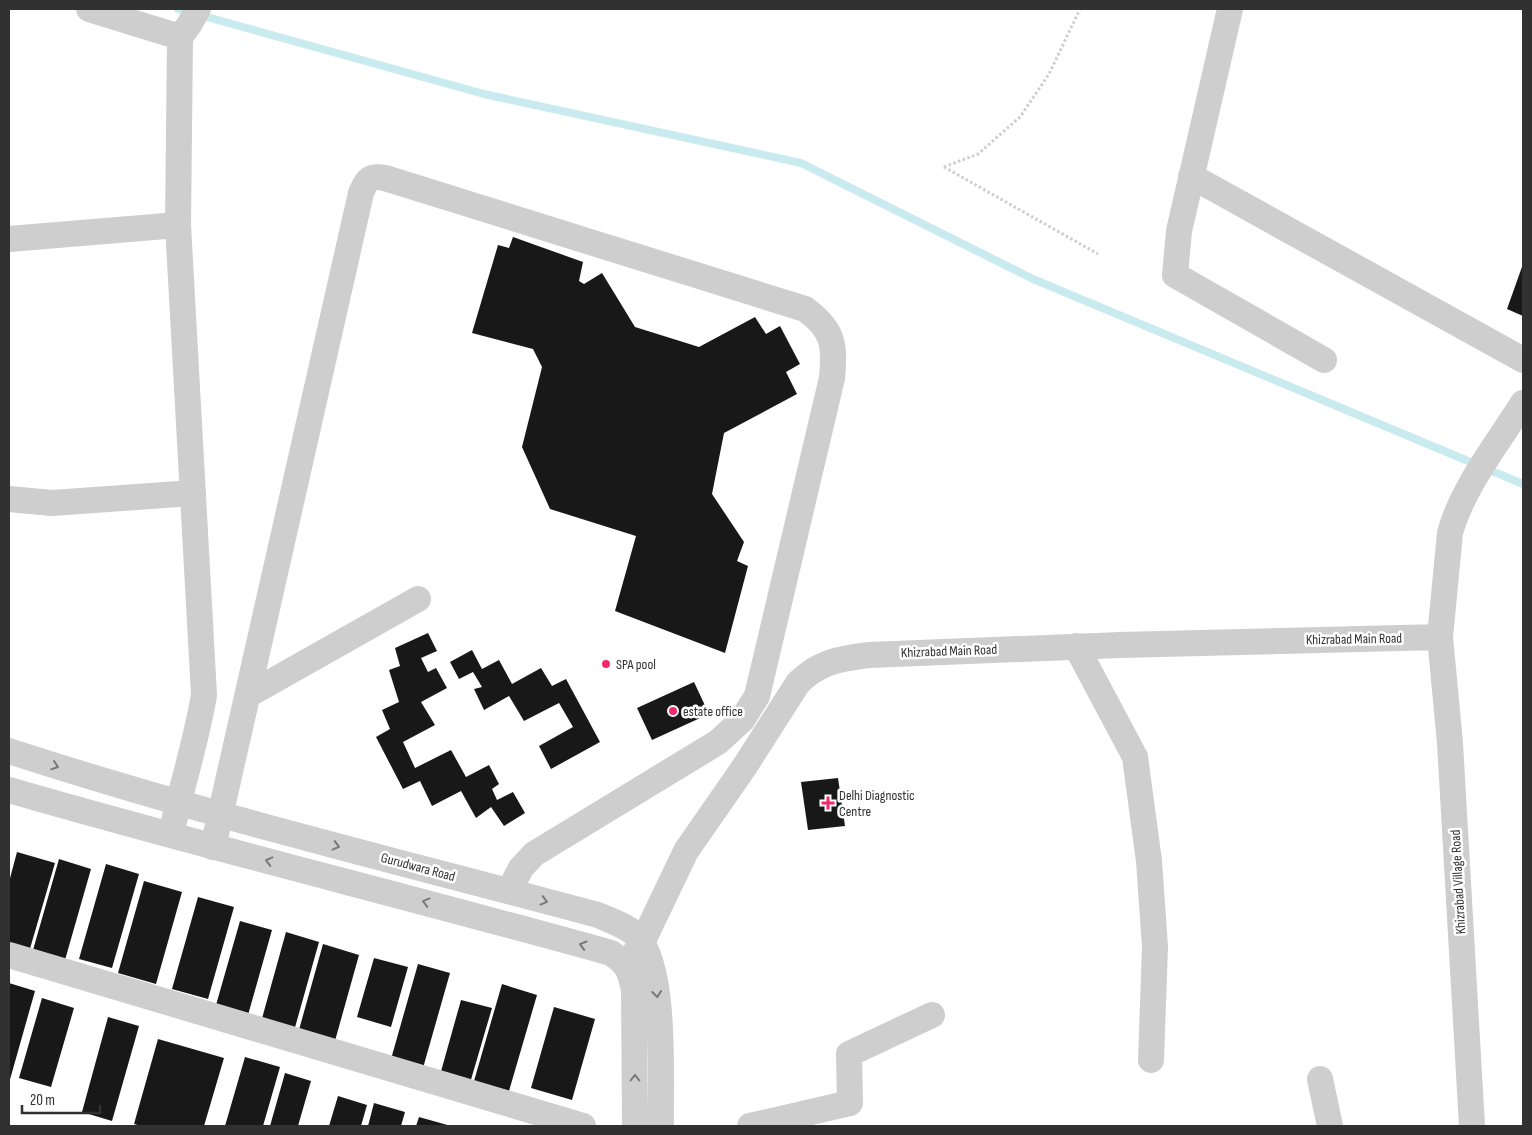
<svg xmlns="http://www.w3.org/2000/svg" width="1532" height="1135" viewBox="0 0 1532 1135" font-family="'Sofia Sans Condensed',sans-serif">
<rect width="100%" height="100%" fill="#fff"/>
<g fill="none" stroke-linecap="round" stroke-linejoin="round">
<!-- stream -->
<path stroke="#c9ebf0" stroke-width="8" d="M178 9 484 94 801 163 1033 279 1523 484"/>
</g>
<!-- building -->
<path fill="#181818" d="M513 237 583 262 579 281 584 284 602 273 635 327 699 347 755 317 766 334 780 326 800 364 786 372 797 394 724 433 712 494 744 542 737 561 748 566 725 653 615 611 636 536 550 509 522 447 542 367 533 349 472 333 498 245 509 248Z
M1523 264V316L1507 309Z
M428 633 437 651 421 658 428 672 436 668 447 688 421 702 435 725 403 742 415 768 451 750 466 777 489 765 499 784 492 789 497 800 513 792 525 813 504 826 491 807 476 818 461 791 432 806 420 781 403 789 376 737 390 729 382 710 399 702 389 670 400 666 395 648Z
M472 650 482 669 499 660 512 684 541 668 552 686 566 679 600 742 551 769 539 746 573 727 559 703 524 721 509 696 484 710 474 689 482 687 473 672 459 679 450 662Z
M694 682 709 714 652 740 637 708Z
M838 778 845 826 808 830 801 782Z
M17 852 55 863 29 952 9 946V882Z
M59 859 91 869 65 960 33 950Z
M106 864 139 874 112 968 79 959Z
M144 881 182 892 156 984 118 973Z
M198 897 234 907 208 999 172 989Z
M240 921 272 930 248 1015 216 1005Z
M286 932 319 942 294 1031 261 1022Z
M323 944 359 955 333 1048 297 1037Z
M374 958 408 967 391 1027 357 1017Z
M418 964 450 973 423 1068 391 1059Z
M9 983 35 991 9 1083Z
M502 984 537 995 509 1091 474 1081Z
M42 998 74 1008 51 1087 19 1078Z
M461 1000 492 1008 470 1083 440 1075Z
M554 1007 595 1019 572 1100 531 1088Z
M108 1017 139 1026 112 1121 82 1112Z
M158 1039 224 1058 204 1126H141L134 1124Z
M245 1057 280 1067 263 1126H225Z
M285 1073 311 1081 298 1126H270Z
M338 1096 367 1105 361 1126H329Z
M374 1103 405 1112 401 1126H368Z
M419 1117 451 1126H416Z"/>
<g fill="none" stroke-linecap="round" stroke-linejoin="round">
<!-- path -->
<path stroke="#cecece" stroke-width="3" stroke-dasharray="2.5 2.5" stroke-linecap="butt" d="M944 167 978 154 1020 117 1049 74 1080 9
M944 167 1098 254"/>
<!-- minor -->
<path stroke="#cecece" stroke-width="26" d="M89 9 180 37
M1230 9 1179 231 1175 275 1324 360
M1191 176 1523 360
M9 239 178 225
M9 499 52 503 193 493
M1076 646 1135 757 1149 861 1155 947 1151 1060
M248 695 418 599
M9 751C202 814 401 862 598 915 611 921 628 926 638 937 667 971 660 1081 661 1126
M9 790C209 848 411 897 611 953 628 964 630 971 634 990L635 1126
M171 835C181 788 196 743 204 695L178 225 180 37 189 25 198 9
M213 847 361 193C367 179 370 175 385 178L805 309C834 330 835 345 832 378L757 696 742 720 718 742 534 854 521 868 509 891
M9 955 583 1126
M626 965 642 943 686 851 745 766 798 683C820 661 840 659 869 655L1120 645 1440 637
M1320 1079 1330 1126
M750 1126 850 1103 849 1054 932 1015
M1472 1126 1450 743 1440 637 1450 533C1462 488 1498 443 1523 403"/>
</g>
<!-- one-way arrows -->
<defs><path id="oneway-chevron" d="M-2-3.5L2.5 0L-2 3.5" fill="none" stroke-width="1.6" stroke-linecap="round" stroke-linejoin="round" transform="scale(1.25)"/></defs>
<g stroke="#787878">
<use href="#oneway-chevron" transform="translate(55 766) rotate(19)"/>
<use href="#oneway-chevron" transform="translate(336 846) rotate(15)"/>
<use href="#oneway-chevron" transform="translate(269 861) rotate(-165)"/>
<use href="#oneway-chevron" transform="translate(544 901) rotate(15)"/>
<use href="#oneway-chevron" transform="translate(426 902) rotate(-165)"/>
<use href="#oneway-chevron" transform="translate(583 945) rotate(-164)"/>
<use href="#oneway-chevron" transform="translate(657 994) rotate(83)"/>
<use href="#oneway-chevron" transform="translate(635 1078) rotate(-90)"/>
</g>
<!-- markers -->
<g fill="#f3286d" stroke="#fff" stroke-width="2">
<circle cx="606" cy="664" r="5"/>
<circle cx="673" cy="711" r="5"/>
<path d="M825.5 795.5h5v5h5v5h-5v5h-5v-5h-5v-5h5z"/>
</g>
<g text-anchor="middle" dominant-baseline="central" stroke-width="5" stroke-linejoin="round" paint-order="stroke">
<!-- street labels -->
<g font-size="14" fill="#313131" stroke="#fff">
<text transform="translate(1354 639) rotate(-1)">Khizrabad Main Road</text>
<text transform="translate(949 651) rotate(-2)">Khizrabad Main Road</text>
<text transform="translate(418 867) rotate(15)">Gurudwara Road</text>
<text transform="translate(1458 882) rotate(-93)">Khizrabad Village Road</text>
</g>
<!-- poi labels -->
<g font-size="14" fill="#313131" stroke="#fff" text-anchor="start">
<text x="616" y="664">SPA pool</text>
<text x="683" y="711">estate office</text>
<text x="839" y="795">Delhi Diagnostic<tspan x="839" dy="16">Centre</tspan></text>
</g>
</g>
<!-- border -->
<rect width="1532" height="1135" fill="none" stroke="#313131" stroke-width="20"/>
<!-- scale -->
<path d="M22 1105v8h78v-8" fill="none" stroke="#313131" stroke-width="2.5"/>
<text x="30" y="1105" font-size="15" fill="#313131" stroke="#ffffff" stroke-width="4" paint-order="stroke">20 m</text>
</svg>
